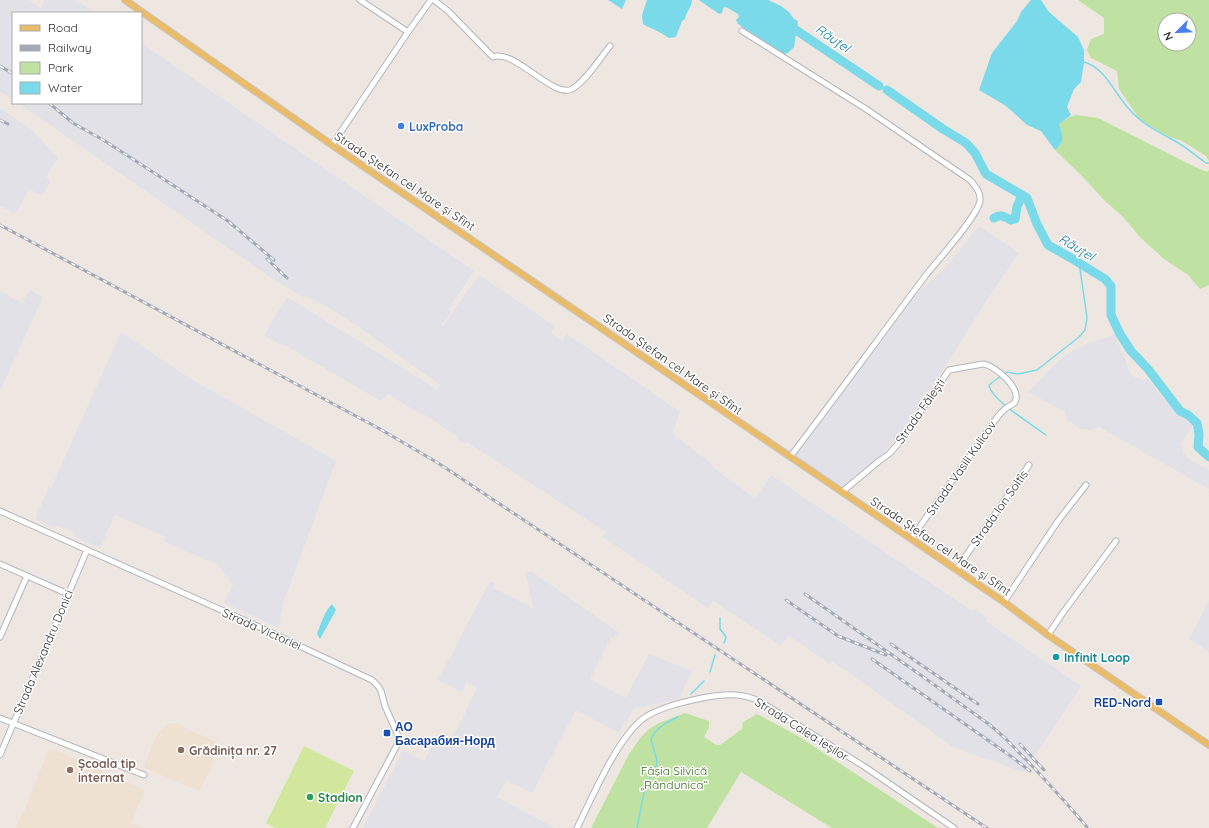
<svg xmlns="http://www.w3.org/2000/svg" width="1209" height="828" viewBox="0 0 1209 828" font-family="Quicksand,sans-serif">
<rect width="100%" height="100%" fill="#eee7e1"/>
<!-- industrial -->
<path fill="#e2e1e7" d="M0 0H29L41 8 44 3 43 0H73L79 4 80 2 93 11 92 13H13V100L0 91Z
M141 43 474 271 448 310 451 312 442 324 443 326 479 275 555 326 551 333 562 341 567 334 680 412 673 431 674 435 712 464 711 466 755 498 771 475 972 611 974 609 988 618 986 621 1081 686 1024 772 953 747 832 661 830 664 789 636 780 645 713 601 708 608 603 537 606 532 467 442 465 444 456 438 457 436 420 412 419 413 388 394 381 401 281 343 280 345 264 335 287 297 435 388 434 391 441 385 419 370 355 324 333 310 305 296 304 297 279 283 18 103H141Z
M0 108 32 130 58 158 46 177 50 182 42 196 29 189 18 210 14 213 0 206Z
M979 226 1019 253 984 304 950 359 901 432 883 454 842 492 790 457 907 302 945 268Z
M30 290 43 297 0 391V291L22 303Z
M121 332 189 378 336 461 283 603 279 628 224 603 233 585 217 564 164 542 166 537 115 515 100 548 76 537 75 533 57 525 55 528 35 519 49 487 51 488Z
M1115 334 1130 373 1136 378 1142 380 1147 378 1177 415 1189 422 1192 425 1191 429 1181 443 1183 452 1189 459 1209 470V489L1099 427 1091 430 1080 429 1066 419 1065 412 1028 392 1056 363 1072 351 1088 344Z
M531 571 618 632 614 638 611 637 590 679 626 698 649 654 692 671 679 699 634 709 619 733 576 710 532 793 506 780 497 797 555 828H363L403 750 424 761 437 738 450 744 477 688 466 682 462 692 438 680 490 581 495 584 493 588 533 608 526 573Z
M1209 601V654L1208 651 1189 639Z"/>
<!-- education -->
<path fill="#eee1d2" d="M168 723H175L216 742 209 758 214 760 200 791 146 769 144 766 154 740 158 733Z
M52 749 145 790 131 823 145 828H16L21 814 24 812 48 751Z"/>
<!-- green -->
<path fill="#bfe1a1" fill-rule="evenodd" d="M1078 0H1209V161L1206 156 1182 141 1168 136 1140 120 1119 89 1117 71 1091 58 1087 50 1091 39 1104 34V18ZM1165 20H1189V44H1165Z
M1076 115 1098 118 1193 166 1207 172 1209 170V285L1200 289 1188 275 1164 259 1142 239 1123 217 1104 200 1082 176 1055 150 1060 146 1062 131 1059 124 1069 117Z
M685 713 709 721V727L704 737 716 745H720L742 729 743 722 757 714 798 736 938 828H832L741 772 707 828H591L629 754 641 737 649 729 659 723Z"/>
<!-- pitch -->
<path fill="#d1e79d" d="M304 746 354 771 325 828H275L266 823Z"/>
<!-- water -->
<path fill="#7adae9" d="M608 0H626L622 9Z
M647 0H692C692 7 686 12 685 19L682 21 676 37 669 38C661 32 652 29 643 24L642 15Z
M699 0H768L781 6 789 12 794 19 798 21 794 47 788 53 784 54 738 24 736 20 739 17 738 14 726 7 723 8 722 13 719 14Z
M1031 0H1041L1049 12 1078 37 1084 50V62L1081 82 1074 89 1067 107 1071 115 1059 124C1063 133 1065 143 1055 150L1041 131 1027 125 1006 106 979 90 992 53 1017 21 1021 12Z
M332 604 336 610 335 612 320 639 317 634C321 624 324 612 332 604Z"/>
<g fill="none" stroke-linecap="round" stroke-linejoin="round">
<!-- stream -->
<path stroke="#7adae9" stroke-width="1.5" d="M1084 62C1106 68 1115 95 1130 110 1143 125 1159 132 1175 141 1186 147 1196 156 1206 163H1209
M1004 374 1007 372 1018 374 1037 370 1079 337 1085 330 1087 318 1079 262
M1001 376 989 385C991 400 1033 425 1046 435
M720 618V629L726 637 724 643
M710 672 715 655
M691 694 704 681
M637 828 645 788 656 766 657 761 651 739C656 728 667 722 678 717"/>
<!-- river -->
<path stroke="#7adae9" stroke-width="9" d="M787 24 879 86
M887 90 943 129 966 143 975 153 986 174 1027 198 1037 224 1048 245 1071 258 1105 279 1111 286V315L1120 334 1131 351 1148 369 1180 411 1188 415 1197 423 1199 434 1198 447 1209 457
M994 218C1002 213 1004 217 1011 220L1015 219 1017 207 1022 195"/>
<!-- minor casing -->
<g stroke="#b1b5bd" stroke-width="7">
<path id="minor" d="M360 0 408 32
M434 0 448 11 493 57C514 48 553 99 572 89 586 81 600 58 610 46
M742 31 866 109 970 180C975 186 981 192 980 201 977 217 938 260 926 275 881 335 836 397 790 457
M332 145 408 32 431 0
M842 492 879 461 889 454 898 444 949 370 983 364C995 365 1022 389 1015 402 1013 405 1008 406 1005 409 1000 413 995 420 991 426L911 539
M0 511 257 626 372 680 378 686 381 691 385 706 396 731 398 736 397 745 353 828
M0 564 68 594
M956 570 1029 465
M1004 602 1058 521 1086 485
M1048 635 1062 614 1116 541
M0 637 27 576
M0 718 144 775
M0 755 87 550
M577 828C592 798 619 733 647 716 664 706 684 702 702 698 723 694 742 692 761 702L865 767 954 828"/>
</g>
<!-- major casing -->
<g stroke="#c8c8c8" stroke-width="8">
<path id="major" d="M125 0 332 145 1004 602 1048 635 1209 745"/>
</g>
<!-- minor -->
<use href="#minor" stroke="#fff" stroke-width="5"/>
<!-- major -->
<use href="#major" stroke="#eabc69" stroke-width="6"/>
<!-- rail casing -->
<g stroke="#a3a8b6" stroke-width="3">
<path id="rail" d="M0 66 13 74
M49 103 73 123 105 141 228 221 274 260
M0 120 8 124
M0 225 380 429 438 463 987 828
M267 259 287 278
M805 594 922 676 990 725 1005 738 1036 770 1067 804 1087 827
M786 600 838 636 886 655
M891 644 978 704
M872 659 1012 757 1030 771
M1020 744 1044 770"/>
</g>
<!-- rail -->
<use href="#rail" stroke="#fff" stroke-width="1.5" stroke-dasharray="4.5" stroke-linecap="butt"/>
</g>
<!-- markers -->
<circle fill="#3f7fe0" stroke="#fff" stroke-width="1.5" cx="401" cy="126" r="4"/>
<circle fill="#0f9aa8" stroke="#fff" stroke-width="1.5" cx="1056" cy="657" r="4"/>
<g fill="#1a4fb4" stroke="#fff" stroke-width="1.5">
<rect x="1155" y="698" width="8" height="8" rx="2"/>
<rect x="383" y="729" width="8" height="8" rx="2"/>
</g>
<g fill="#8d6e63" stroke="#fff" stroke-width="1.5">
<circle cx="181" cy="750" r="4"/>
<circle cx="70" cy="770" r="4"/>
</g>
<circle fill="#2e9e5b" stroke="#fff" stroke-width="1.5" cx="310" cy="797" r="4"/>
<g text-anchor="middle" dominant-baseline="central" stroke-width="3" stroke-linejoin="round" paint-order="stroke">
<!-- shop labels -->
<g font-size="12" font-weight="bold" fill="#366cbe" stroke="#fff" text-anchor="start">
<text x="409" y="126">LuxProba</text>
</g>
<!-- street labels -->
<g font-size="12" fill="#2d2d2d" stroke="#fff">
<text transform="translate(405 181) rotate(34)">Strada Ștefan cel Mare și Sfînt</text>
<text transform="translate(673 364) rotate(35)">Strada Ștefan cel Mare și Sfînt</text>
<text transform="translate(920 411) rotate(-55)">Strada Fălești</text>
<text transform="translate(961 468) rotate(-55)">Strada Vasili Kulicov</text>
<text transform="translate(999 508) rotate(-55)">Strada Ion Soltîs</text>
<text transform="translate(941 546) rotate(34)">Strada Ștefan cel Mare și Sfînt</text>
<text transform="translate(262 629) rotate(24)">Strada Victoriei</text>
<text transform="translate(43 652) rotate(-67)">Strada Alexandru Donici</text>
<text transform="translate(802 729) rotate(32)">Strada Calea Ieșilor</text>
</g>
<!-- culture labels -->
<g font-size="12" font-weight="bold" fill="#0d838f" stroke="#fff" text-anchor="start">
<text x="1064" y="657">Infinit Loop</text>
</g>
<!-- transit labels -->
<g font-size="12" font-weight="bold" fill="#164399" stroke="#fff" text-anchor="end">
<text x="1151" y="702">RED-Nord</text>
<text x="395" y="726" text-anchor="start">АО<tspan x="395" dy="14">Басарабия-Норд</tspan></text>
</g>
<!-- education labels -->
<g font-size="12" font-weight="bold" fill="#785e54" stroke="#fff" text-anchor="start">
<text x="189" y="750">Grădinița nr. 27</text>
<text x="78" y="763">Școala tip<tspan x="78" dy="14">internat</tspan></text>
</g>
<!-- park labels -->
<g font-size="12" fill="#38691f" stroke="#fff">
<text x="674" y="770">Fâşia Silvică<tspan x="674" dy="14">„Rândunica“</tspan></text>
</g>
<!-- leisure labels -->
<g font-size="12" font-weight="bold" fill="#27864d" stroke="#fff" text-anchor="start">
<text x="318" y="797">Stadion</text>
</g>
<!-- water labels -->
<g font-size="13" font-style="italic" fill="#157d9a" stroke="#fff">
<text transform="translate(833 38) rotate(34)">Răuțel</text>
<text transform="translate(1077 247) rotate(31)">Răuțel</text>
</g>
</g>
<!-- legend -->
<rect x="12" y="12" width="130" height="92" fill="#ffffff" stroke="#ababab"/>
<rect x="20" y="25" width="20" height="6" fill="#eabc69" stroke="#ababab"/>
<text x="48" y="32" font-size="12" fill="#2d2d2d">Road</text>
<rect x="20" y="45" width="20" height="6" fill="#a3a8b6" stroke="#ababab"/>
<text x="48" y="52" font-size="12" fill="#2d2d2d">Railway</text>
<rect x="20" y="62" width="20" height="12" fill="#bfe1a1" stroke="#ababab"/>
<text x="48" y="72" font-size="12" fill="#2d2d2d">Park</text>
<rect x="20" y="82" width="20" height="12" fill="#7adae9" stroke="#ababab"/>
<text x="48" y="92" font-size="12" fill="#2d2d2d">Water</text>
<!-- north arrow -->
<g transform="translate(1177 32) rotate(246)"><circle r="19" fill="#ffffff" stroke="#ababab"/>
<path d="M0-3L7 15L0 10L-7 15Z" fill="#4a7ff1"/>
<text y="-6" font-size="11" font-weight="bold" text-anchor="middle" fill="#2d2d2d">N</text>
</g>
</svg>
